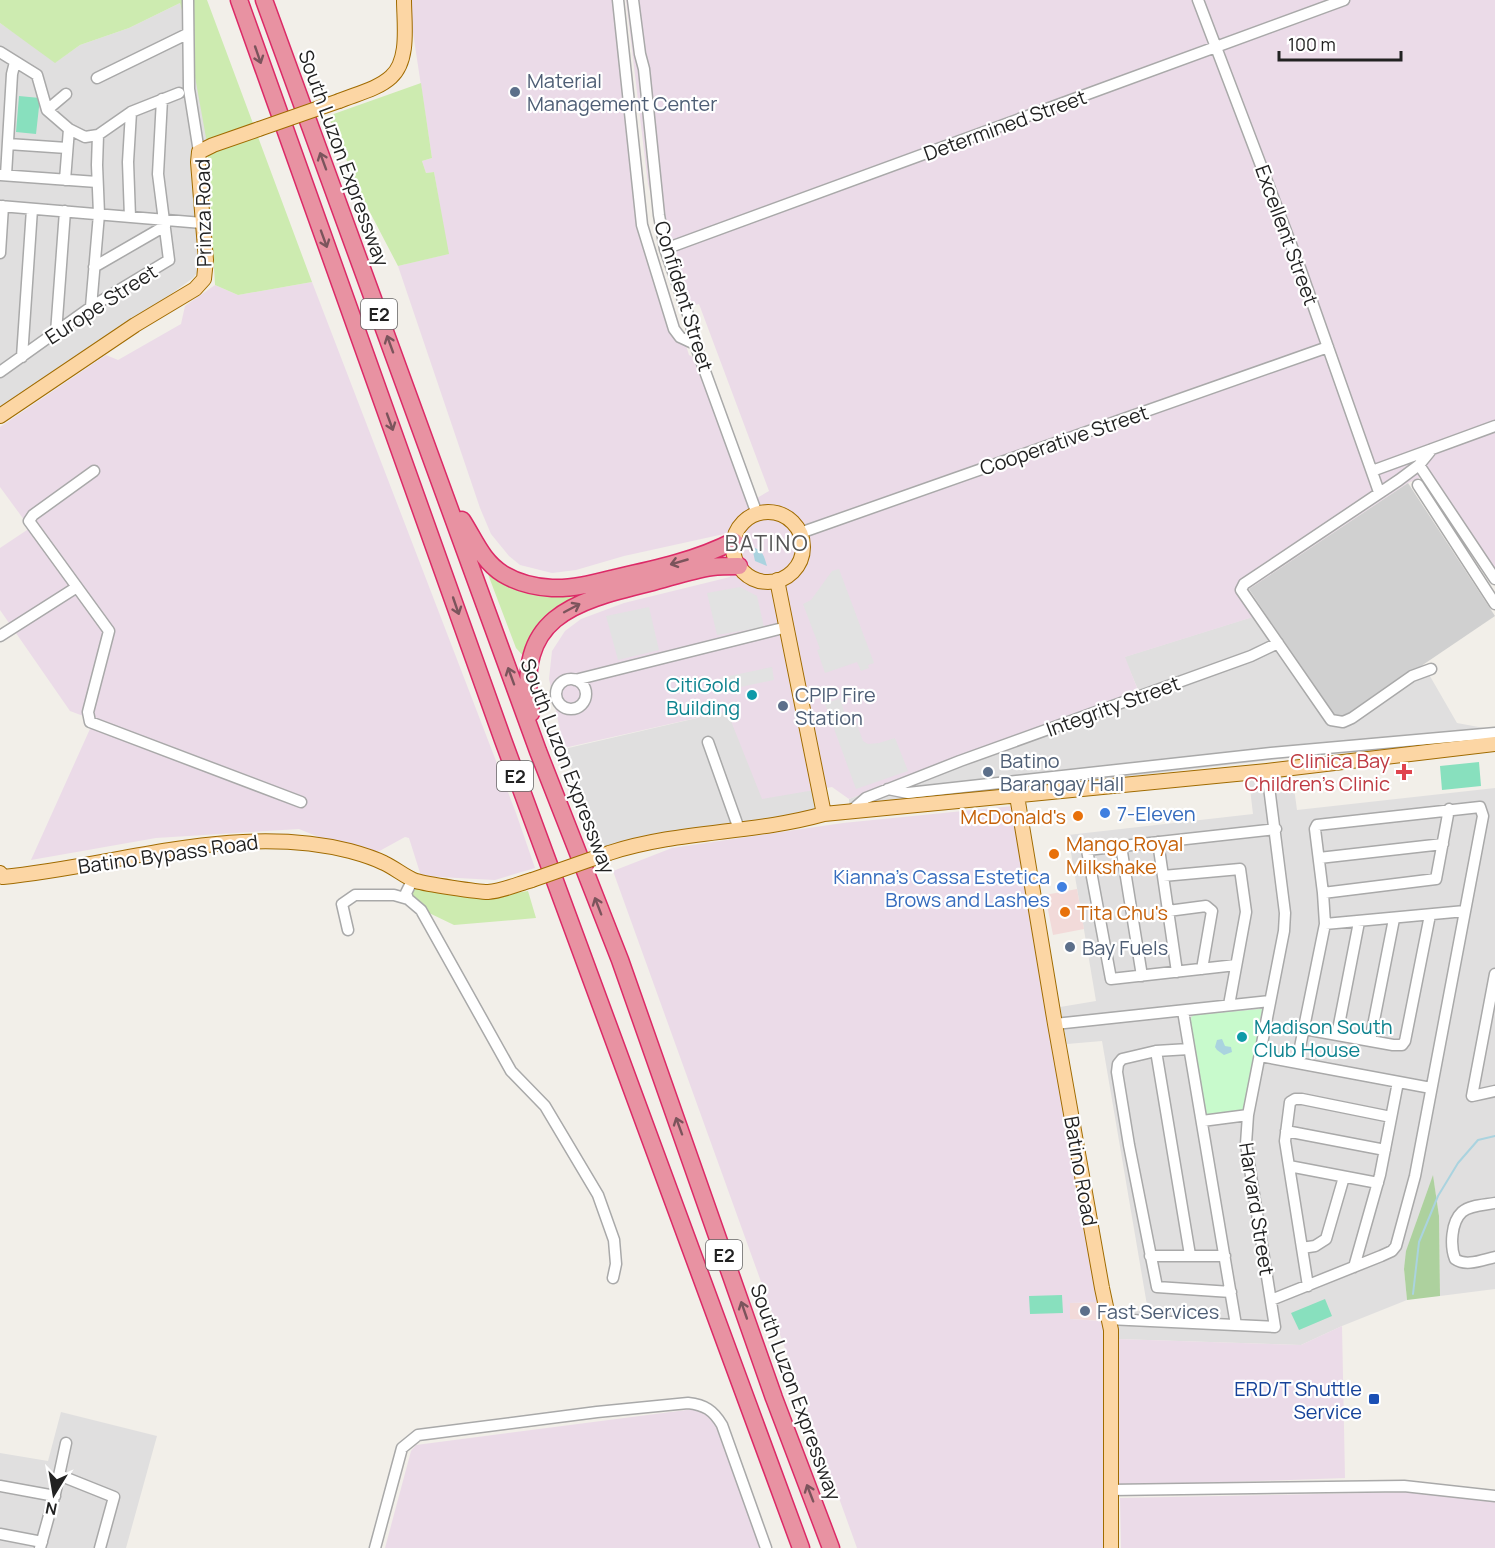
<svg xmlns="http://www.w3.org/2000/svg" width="1495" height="1548" viewBox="0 0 1495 1548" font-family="Manrope,sans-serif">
<rect width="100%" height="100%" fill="#f2efe9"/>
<!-- residential -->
<path fill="#e0dfdf" d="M180 3 212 135 193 151 201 268 193 278 178 289 0 413V23L56 62 80 45 129 28Z
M1249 589 1337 723 1423 664 1457 723 1495 730V734L849 809V799L1139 692 1124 657 1252 617 1238 590Z
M727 711 818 790V813L604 851 564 749Z
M1292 773 1297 810 1495 788V1289L1440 1296 1439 1216 1433 1176 1404 1269 1407 1300 1342 1326 1301 1345 1117 1339 1114 1311H1148L1102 1041 1067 1044 1060 1007 1096 1001 1068 835 1253 814 1249 780Z
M61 1412 157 1436 126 1548H0V1453L48 1461Z"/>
<!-- commercial -->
<path fill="#f2dad9" d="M1077 889 1084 929 1053 935 1045 895Z
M1098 1302 1102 1321 1070 1319 1069 1303Z"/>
<!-- industrial -->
<path fill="#ebdbe8" d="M411 0H616L637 189 689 355 702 362 750 502 769 491 699 304 682 309 648 184 626 0H1495V585L1421 477 1408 483 1249 589 1239 590 1253 617 1125 657 1139 693 849 799 832 787 762 799 727 711 564 748 549 679 552 651 565 631 581 619 624 603 730 577 724 534 624 556 576 570 552 573 520 565 509 556 491 534 480 508 398 266 448 254 434 172 426 173 422 161 432 158 410 13Z
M312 282 516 813 535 868 495 880 421 876 409 838 405 837 374 854 341 846 299 829 156 838 31 860 94 720 70 711 0 610V548L30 528 0 487V427L106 355 118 360 181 324 185 306 215 285 238 295Z
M1013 806 1050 1035 1098 1302 1070 1303V1319L1102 1321 1105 1337 1108 1548H857L613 871 672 848 843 823Z
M1342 1326 1345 1478 1119 1486 1117 1339 1301 1345Z
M694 1409 703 1411 711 1417 720 1430 762 1548H385L411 1451 416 1445Z
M1416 1492 1495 1501V1548H1121L1120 1498Z"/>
<!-- religious -->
<path fill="#d0d0d0" d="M1408 483 1495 616 1337 723 1249 589Z"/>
<!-- grass -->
<path fill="#cdebb0" d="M0 0H207L312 282 238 295 215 285 207 143 186 27 180 3 129 28 80 45 55 63 0 23Z
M421 83 432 158 422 161 426 173 434 172 449 254 398 266 364 201 328 116Z
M486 569 574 592 579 596C545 607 536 627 525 658L516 648Z
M412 878 484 898 528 891 536 918 454 925 398 898Z"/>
<!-- forest -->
<path fill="#add19e" d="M1433 1175 1439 1216 1440 1296 1407 1300 1404 1269 1406 1251Z"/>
<!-- park -->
<path fill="#c8facc" d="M1262 1009 1244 1111 1205 1115 1189 1021 1193 1015Z"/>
<!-- pitch -->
<path fill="#88e0be" d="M19 96 40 98 36 134 16 132Z
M1479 762 1481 786 1442 790 1440 766Z
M1062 1295 1063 1313 1030 1314 1029 1296Z
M1325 1299 1332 1316 1299 1330 1291 1313Z"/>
<!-- parking -->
<path fill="#e2e2e2" d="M839 569 874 663 868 665 869 668 861 671 857 662 825 673 817 650 820 649 803 604 811 600 832 571Z
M740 587 757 596 764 627 717 635 707 593Z
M649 607 659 650 618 660 606 616Z
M772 667 774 680 722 691 720 678Z
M840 698 847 721 855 719 863 741 868 744 879 743 895 738 908 771 856 789 825 704Z"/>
<!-- water -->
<path fill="#aad3df" d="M752 547C763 550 764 556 767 566L755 561Z
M1222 1039 1225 1046 1231 1047 1232 1052 1224 1055 1217 1050 1215 1047 1217 1040Z"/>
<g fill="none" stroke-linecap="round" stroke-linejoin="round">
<!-- stream -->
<path stroke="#aad3df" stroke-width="2" d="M1413 1294 1419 1242 1438 1196 1458 1163 1478 1140 1495 1136"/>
<!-- minor casing -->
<g stroke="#a9a9a9" stroke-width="13">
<path id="minor" d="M188 0 189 89 199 152
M618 0 642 225 674 329 680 337 695 344
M633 0 640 54 644 69 659 215 665 249 690 320 695 344 757 514
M1198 0 1300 268 1379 492
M0 52 37 75 47 110 69 129 85 137 98 135 131 112 179 93
M97 78 187 34
M47 110 66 94
M8 144 67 148
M0 175 97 182
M6 175 12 74 15 62
M65 180 69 129
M0 206 202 223
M130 217 128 162 131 112
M665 249 1344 0
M0 253 3 206
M94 267 165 226
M91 307 99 214 97 165 98 135
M56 333 65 211
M22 357 32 209
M0 372 91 307 169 260 158 174 162 99
M1419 465 1495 579
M94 471 33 515 29 521 109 631 88 712 90 722 301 802
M1372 471 1495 426
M1418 485 1495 604
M800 533 1328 347
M0 636 77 587
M1431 669 1412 676 1352 718 1343 722 1331 720 1241 590 1244 584 1399 480 1419 465 1432 449
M556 694a15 15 0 1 1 30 0a15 15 0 1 1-30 0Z
M575 680 787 627
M708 742 739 829
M888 789 908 793 1271 753 1495 733
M851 811 866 798 960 761 1251 656 1278 643
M1158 842 1177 972
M1121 846 1142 976
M1319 858 1443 844
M1163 876 1240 869 1246 912 1229 1005
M416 881 411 883 406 893 408 899 421 910 511 1071 545 1106 598 1195 614 1240 616 1264 613 1278
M1323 893 1436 879 1449 809
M1168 911 1206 906 1212 911 1202 969
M1325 924 1465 911
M348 930 342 904 355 895H394L408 899
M1236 965 1111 979 1087 850 1276 829
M1495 974 1472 1096 1495 1091
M1183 1011 1236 1325
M1055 1024 1270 1001
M1304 1029 1393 1045H1402L1405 1041 1430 915
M1337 1035 1359 922
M1370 1041 1394 919
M1189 1049 1156 1051 1122 1059 1118 1064 1117 1072 1129 1145 1157 1287 1231 1292
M1156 1051 1190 1255
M1260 1056 1431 1088
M1202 1121 1248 1115
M1286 1131 1385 1150
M1289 1166 1378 1183
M1495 1203C1485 1205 1470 1205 1462 1212 1451 1222 1450 1246 1455 1259 1466 1267 1482 1260 1495 1257
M1302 1248 1315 1246 1326 1239 1344 1177
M1150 1256H1225
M1354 1267 1380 1175 1398 1082
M1308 1286 1285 1141 1290 1102 1295 1099H1302L1391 1117
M1271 1300 1381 1256 1392 1251 1396 1246 1415 1176 1483 816 1480 807 1317 825 1315 829 1323 893 1325 924 1297 1062
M1108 1319 1275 1327 1246 1144 1248 1115 1284 931 1285 913 1267 771
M59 1475 114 1497 100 1548
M0 1486 55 1496
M1110 1490 1404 1486 1495 1496
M0 1534 42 1542
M40 1548 55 1494 66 1443
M375 1548 402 1448 418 1435 597 1412 688 1403C705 1405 713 1410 722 1425L766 1548"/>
</g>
<!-- major casing -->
<g stroke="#a06b00" stroke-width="16">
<path id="major" d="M339 101C356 94 378 89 391 77 410 60 404 23 404 0
M0 416 135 325 195 289 204 279 206 260 198 162 199 152 213 145 259 129
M733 547a35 35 0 1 1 70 0a35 35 0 1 1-70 0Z
M777 580 824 814
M1017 796 1055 1024 1102 1288 1111 1330V1548
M609 853C680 830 753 834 824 814L1267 771 1495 744
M0 873 3 877C118 866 234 822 350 851 361 854 374 858 384 863 395 868 405 877 416 881 426 884 477 892 488 892 502 891 518 884 532 880"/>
</g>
<!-- highway casing -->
<g stroke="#dc2a67" stroke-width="19">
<path id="highway" d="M239 0 503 740 801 1548
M264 0 538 751 620 960 774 1398 831 1548
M462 520C475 540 482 561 503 574 518 583 535 587 552 588 573 589 595 583 615 578 656 569 697 560 734 541
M531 713C515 618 571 602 649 583 669 578 691 570 712 567 720 566 730 566 739 566"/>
</g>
<!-- minor -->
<use href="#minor" stroke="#fff" stroke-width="10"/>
<!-- major -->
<use href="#major" stroke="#fcd6a4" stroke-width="14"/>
<!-- highway -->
<use href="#highway" stroke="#e892a2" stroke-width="16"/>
<!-- major-bridge casing -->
<g stroke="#a06b00" stroke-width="16" stroke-linecap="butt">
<path id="major-bridge" d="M259 129 339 101
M532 880 609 853"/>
</g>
<!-- major-bridge -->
<use href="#major-bridge" stroke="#fcd6a4" stroke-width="14"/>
</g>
<!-- one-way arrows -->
<defs><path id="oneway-shaft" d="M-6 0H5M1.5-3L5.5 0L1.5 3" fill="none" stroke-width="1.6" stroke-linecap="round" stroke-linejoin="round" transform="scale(1.5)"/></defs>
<g stroke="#7b545c">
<use href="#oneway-shaft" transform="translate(258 55) rotate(71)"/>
<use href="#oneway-shaft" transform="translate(323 161) rotate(-110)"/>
<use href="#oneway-shaft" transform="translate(324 239) rotate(70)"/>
<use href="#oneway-shaft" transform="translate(390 344) rotate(-110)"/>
<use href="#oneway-shaft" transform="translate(390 422) rotate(70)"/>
<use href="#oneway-shaft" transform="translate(679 562) rotate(164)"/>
<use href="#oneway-shaft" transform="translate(456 606) rotate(71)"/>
<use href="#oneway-shaft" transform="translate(572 608) rotate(-28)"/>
<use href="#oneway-shaft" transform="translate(511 676) rotate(-110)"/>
<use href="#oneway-shaft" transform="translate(598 906) rotate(-111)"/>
<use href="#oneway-shaft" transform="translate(679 1126) rotate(-110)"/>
<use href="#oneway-shaft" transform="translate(744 1310) rotate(-109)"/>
<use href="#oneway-shaft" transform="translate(810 1493) rotate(-111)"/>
</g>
<!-- markers -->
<g fill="#5c6f8a" stroke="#fff" stroke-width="2">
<circle cx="515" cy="92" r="6"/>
<circle cx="783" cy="706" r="6"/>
<circle cx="988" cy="772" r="6"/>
<circle cx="1070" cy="947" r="6"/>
<circle cx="1085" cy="1311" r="6"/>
</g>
<g fill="#0f9aa8" stroke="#fff" stroke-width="2">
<circle cx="752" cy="695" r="6"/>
<circle cx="1242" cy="1037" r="6"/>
</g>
<path fill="#e0444e" stroke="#fff" stroke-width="2" d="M1401 763h6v6h6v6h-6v6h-6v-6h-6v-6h6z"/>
<g fill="#3f7fe0" stroke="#fff" stroke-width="2">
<circle cx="1105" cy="813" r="6"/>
<circle cx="1062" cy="887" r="6"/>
</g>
<g fill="#e8710a" stroke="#fff" stroke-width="2">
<circle cx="1078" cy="816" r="6"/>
<circle cx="1054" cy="854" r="6"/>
<circle cx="1065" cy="912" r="6"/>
</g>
<rect fill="#1a4fb4" stroke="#fff" stroke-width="2" x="1368" y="1393" width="12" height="12" rx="3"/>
<g text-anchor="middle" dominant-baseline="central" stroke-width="4.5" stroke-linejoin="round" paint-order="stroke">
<!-- shield labels -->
<g fill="#fff" stroke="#646464" stroke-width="1.5">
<rect x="361" y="299" width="36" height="30" rx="4.5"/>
<rect x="497" y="761" width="36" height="30" rx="4.5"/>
<rect x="706" y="1240" width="36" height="30" rx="4.5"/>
</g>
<g font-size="18" font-weight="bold" fill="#222">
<text x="379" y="314">E2</text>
<text x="515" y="776">E2</text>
<text x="724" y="1255">E2</text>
</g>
<!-- service labels -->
<g font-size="20" fill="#4e5e75" stroke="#fff" text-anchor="start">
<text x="527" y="80">Material<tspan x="527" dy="23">Management Center</tspan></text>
<text x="795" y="694">CPIP Fire<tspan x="795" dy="23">Station</tspan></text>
<text x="1000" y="760">Batino<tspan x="1000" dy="23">Barangay Hall</tspan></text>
<text x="1082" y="947">Bay Fuels</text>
<text x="1097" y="1311">Fast Services</text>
</g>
<!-- street labels -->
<g font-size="20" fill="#222" stroke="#fff">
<text transform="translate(1005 125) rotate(-20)">Determined Street</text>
<text transform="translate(344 158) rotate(70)">South Luzon Expressway</text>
<text transform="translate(203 213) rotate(-91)">Prinza Road</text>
<text transform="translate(1287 235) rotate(70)">Excellent Street</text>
<text transform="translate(684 296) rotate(73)">Confident Street</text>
<text transform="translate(101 304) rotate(-33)">Europe Street</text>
<text transform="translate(1064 440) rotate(-19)">Cooperative Street</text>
<text transform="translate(1113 706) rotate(-20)">Integrity Street</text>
<text transform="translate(568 766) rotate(69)">South Luzon Expressway</text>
<text transform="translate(168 854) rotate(-8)">Batino Bypass Road</text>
<text transform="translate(1081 1171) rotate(80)">Batino Road</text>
<text transform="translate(1257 1209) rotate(81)">Harvard Street</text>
<text transform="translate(796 1392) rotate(70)">South Luzon Expressway</text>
</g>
<!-- culture labels -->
<g font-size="20" fill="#0d838f" stroke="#fff" text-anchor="end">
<text x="740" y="684">CitiGold<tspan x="740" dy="23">Building</tspan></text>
<text x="1254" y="1026" text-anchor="start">Madison South<tspan x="1254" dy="23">Club House</tspan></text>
</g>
<!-- health labels -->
<g font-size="20" fill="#be3a42" stroke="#fff" text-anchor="end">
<text x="1390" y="760">Clinica Bay<tspan x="1390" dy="23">Children's Clinic</tspan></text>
</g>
<!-- shop labels -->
<g font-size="20" fill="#366cbe" stroke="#fff" text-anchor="start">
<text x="1117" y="813">7-Eleven</text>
<text x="1050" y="876" text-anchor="end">Kianna's Cassa Estetica<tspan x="1050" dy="23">Brows and Lashes</tspan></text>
</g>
<!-- food labels -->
<g font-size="20" fill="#c56008" stroke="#fff" text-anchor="start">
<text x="1066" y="816" text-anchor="end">McDonald's</text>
<text x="1066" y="843">Mango Royal<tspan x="1066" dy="23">Milkshake</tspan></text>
<text x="1077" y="912">Tita Chu's</text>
</g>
<!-- transit labels -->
<g font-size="20" fill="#164399" stroke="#fff" text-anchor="end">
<text x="1362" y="1388">ERD/T Shuttle<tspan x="1362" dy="23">Service</tspan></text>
</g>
<!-- quarter labels -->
<g font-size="22" letter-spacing="1.5" fill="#555" stroke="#fff">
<text x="767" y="543">BATINO</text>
</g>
</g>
<!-- north arrow -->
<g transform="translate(54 1494) rotate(191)" stroke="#ffffff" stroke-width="4.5" paint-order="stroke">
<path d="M0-4.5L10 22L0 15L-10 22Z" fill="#222222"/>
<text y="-9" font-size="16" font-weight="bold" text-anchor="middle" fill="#222222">N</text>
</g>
<!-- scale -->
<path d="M1279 51v9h122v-9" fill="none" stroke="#222222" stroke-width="3"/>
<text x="1288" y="51" font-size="18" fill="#222222" stroke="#ffffff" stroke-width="4.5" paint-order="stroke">100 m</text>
</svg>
